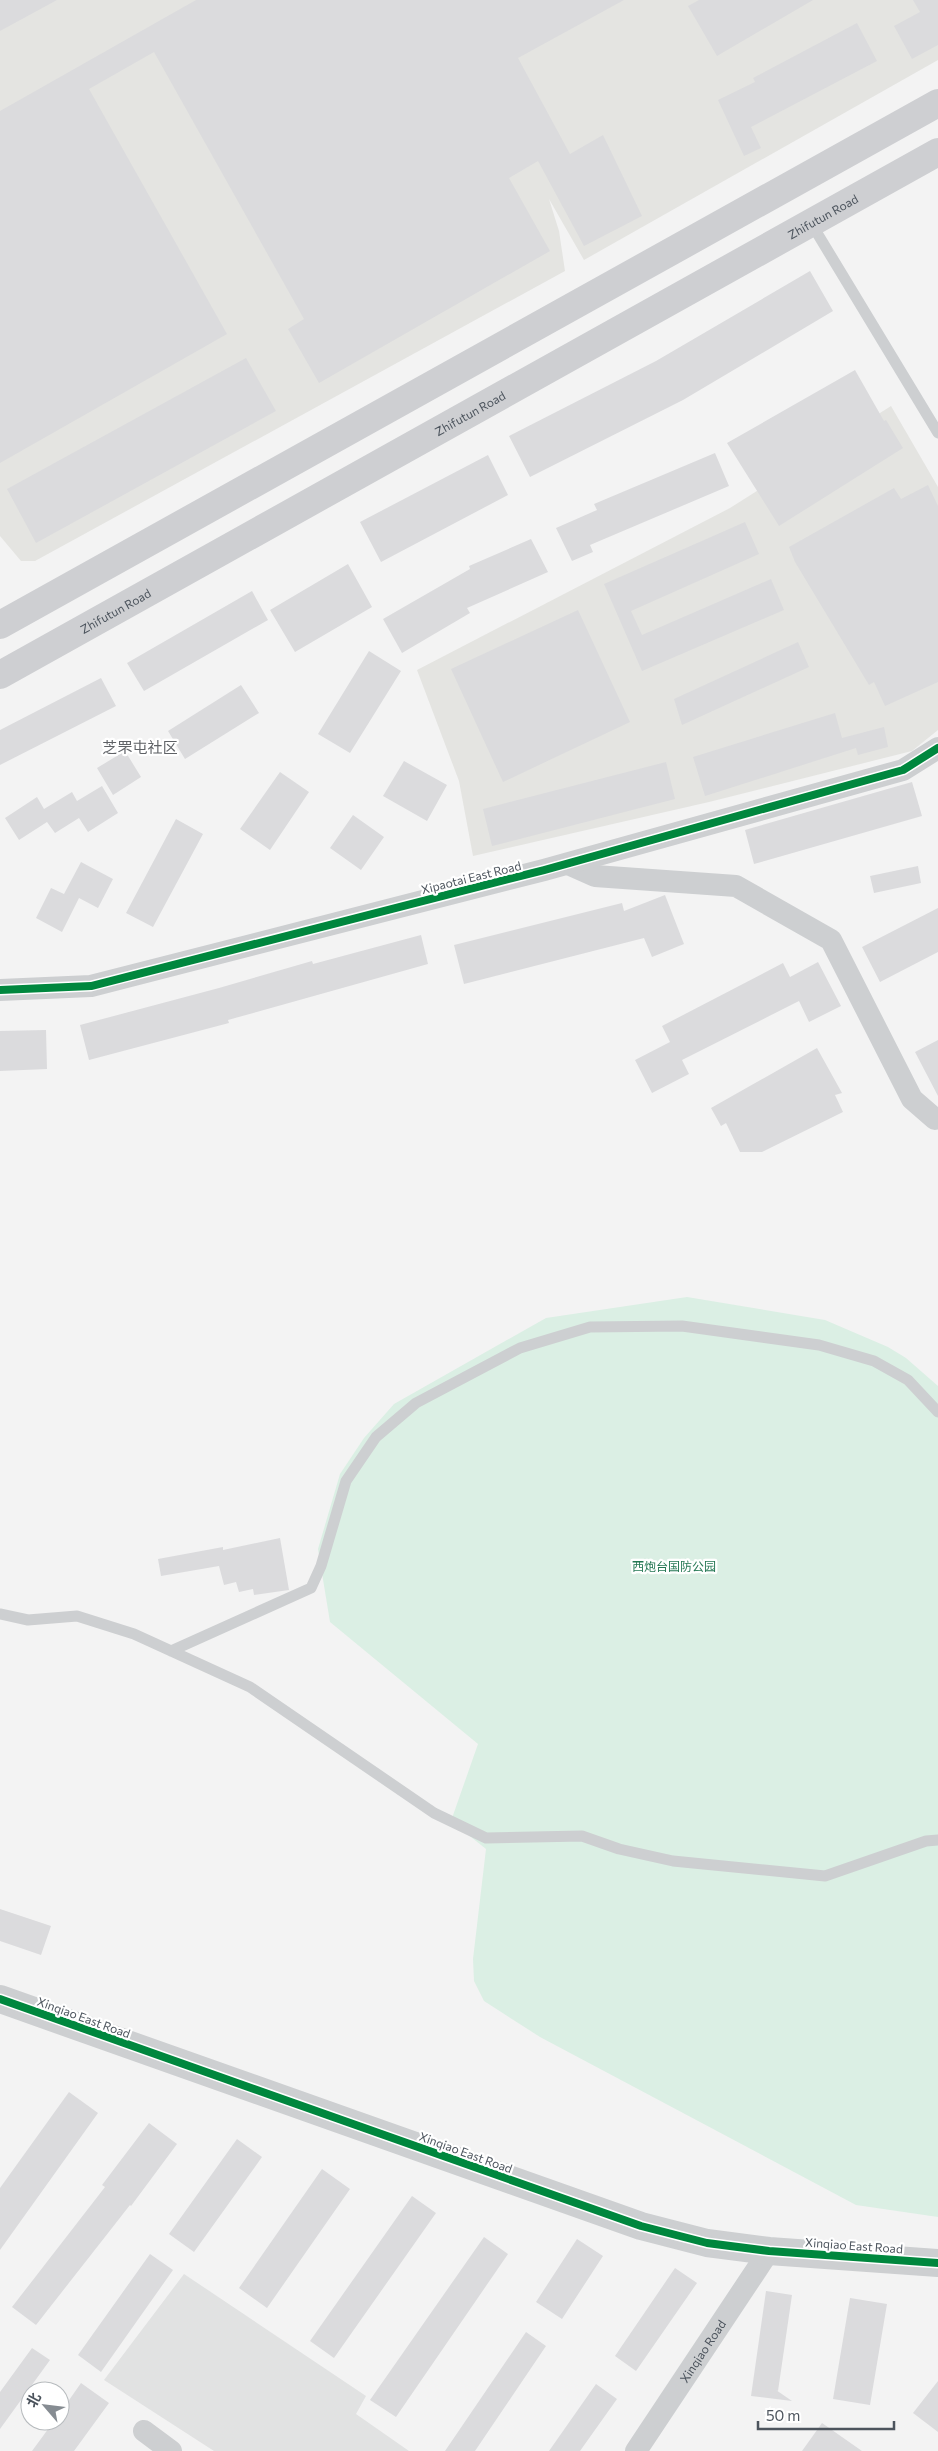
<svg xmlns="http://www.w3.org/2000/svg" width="938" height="2451" viewBox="0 0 938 2451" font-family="Commissioner,'Noto Sans SC',sans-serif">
<rect width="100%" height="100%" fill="#f3f3f3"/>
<!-- commercial -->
<path fill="#e4e4e1" d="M0 0H938V60L584 260 549 199 559 231 565 271 35 561H21L0 536Z
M891 406 938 487V730L912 751 709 802 473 856 459 781 417 670 730 508Z"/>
<!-- education -->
<path fill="#e1e2e2" d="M184 2274 366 2396 356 2414 409 2451H214L104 2380Z"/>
<!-- green -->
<path fill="#dbefe4" d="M687 1297 825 1320 888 1347 906 1358 938 1386V2217L856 2205 540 2037 484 2001 474 1981 473 1959 486 1849 451 1821 478 1744 330 1622 318 1549 340 1474 364 1438 394 1404 546 1318Z"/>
<!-- building -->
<path fill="#dbdbdd" d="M0 0H57L0 31Z
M196 0H624L518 58 570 154 603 135 642 216 584 246 538 161 509 178 550 251 319 383 288 329 304 319 154 52 89 89 227 334 0 463V111Z
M699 0H813L717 56 688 6Z
M913 0H938V45L912 59 894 26 920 12Z
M857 23 877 61 751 127 761 148 744 156 718 100 755 82 753 78Z
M810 271 833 311 683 400 530 477 509 436 656 361Z
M246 358 276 411 36 543 7 489Z
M855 370 884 421 886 420 903 448 779 526 727 443Z
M715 453 729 486 590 545 593 552 572 561 556 528 597 510 594 504Z
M488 455 508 495 381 562 360 522Z
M928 485 938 506V682L885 706 874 682 869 685 795 562 789 547 894 488 901 499Z
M745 522 759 554 631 611 642 635 771 579 784 610 642 671 604 584Z
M531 539 548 572 467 608 470 613 402 653 383 619 470 569 469 566Z
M348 564 372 607 295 652 270 610Z
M252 591 268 620 144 691 127 663Z
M578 610 630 722 503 782 451 669Z
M798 642 809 667 682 725 674 699Z
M369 651 401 671 350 753 318 734Z
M101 678 116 706 0 765V730Z
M241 685 259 713 185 759 168 731Z
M835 713 842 738 884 727 888 747 858 755 856 748 705 796 693 757Z
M125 751 141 777 113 795 97 768Z
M404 761 447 785 427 821 383 796Z
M666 762 675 799 492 846 483 809Z
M280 772 309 792 270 850 240 829Z
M912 782 922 816 754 864 745 830Z
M102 786 118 813 88 832 79 818 55 833 47 822 19 840 5 818 37 797 44 809 72 792 77 801Z
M353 815 384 837 361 870 330 848Z
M176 819 203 834 153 927 126 913Z
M81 862 113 879 98 908 79 898 62 932 36 918 51 888 64 894Z
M918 866 921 883 874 893 870 876Z
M665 895 684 944 652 957 644 938 464 984 454 945 622 903 624 911Z
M938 908V952L880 982 862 947Z
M421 935 428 964 228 1020 229 1023 89 1060 80 1025 219 988 312 961 313 964Z
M818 962 841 1006 809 1022 799 1001 682 1060 689 1074 652 1093 635 1060 670 1042 662 1026 783 963 790 977Z
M46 1030 47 1069 0 1071V1031Z
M938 1040V1096L915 1052Z
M817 1048 842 1093 835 1095 843 1112 762 1152H740L726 1123 721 1126 711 1108Z
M280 1538 289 1590 254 1595 253 1589 239 1592 236 1582 224 1585 219 1566 161 1576 158 1559 223 1547V1550Z
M0 1909 51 1926 41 1955 0 1941Z
M69 2092 98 2113 0 2250V2188Z
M149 2123 177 2144 131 2206 130 2205 36 2325 12 2307 105 2187 102 2185Z
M237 2139 262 2157 194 2252 169 2234Z
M322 2169 350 2189 267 2308 239 2288Z
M412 2196 436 2213 334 2358 310 2341Z
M484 2237 508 2254 396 2417 370 2400Z
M577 2239 603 2256 562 2319 536 2302Z
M150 2254 173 2270 101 2372 78 2355Z
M675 2268 697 2283 636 2371 615 2356Z
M766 2291 792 2295 778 2391 776 2390 792 2401 751 2396Z
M850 2298 887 2304 870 2405 833 2399Z
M526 2332 546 2346 475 2451H445Z
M32 2348 50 2360 0 2429V2392Z
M938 2381V2432L913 2413Z
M81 2383 109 2403 74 2451H32L54 2421H60V2413Z
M596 2384 617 2399 580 2451H549Z
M822 2423 862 2451H802Z"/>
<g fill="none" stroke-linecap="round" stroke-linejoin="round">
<!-- service -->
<path stroke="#cdcfd1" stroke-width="11" d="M811 223 938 433
M0 1614 28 1620 77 1616 134 1634 250 1687 434 1813 486 1838 582 1836 619 1849 673 1861 825 1876 926 1841 938 1840
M171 1651 311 1588 321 1566 346 1481 376 1437 416 1403 520 1348 590 1327 682 1326 819 1345 874 1361 908 1380 938 1412"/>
<!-- minor -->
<g stroke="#cdcfd1" stroke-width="22">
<path d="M568 864 595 876 736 886 831 940 912 1099 935 1119 938 1118"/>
<path d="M0 990 91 986 544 870 903 770 938 748"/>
<path d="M144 2431 171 2451"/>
<path id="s1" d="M636 2451 769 2251"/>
</g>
<!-- tertiary -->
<path stroke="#cdcfd1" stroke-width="28" d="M0 1999 641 2226 707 2243 769 2251 938 2263"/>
<!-- secondary -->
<g stroke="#cecfd2" stroke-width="28">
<path d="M0 625 938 103"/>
<path id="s2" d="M0 675 938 152"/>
</g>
<!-- cycleway casing -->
<g stroke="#fff" stroke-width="11">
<path id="cycleway" d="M0 990 91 986 544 870 903 770 938 748
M0 1999 641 2226 707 2243 769 2251 938 2263"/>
</g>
<!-- cycleway -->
<use href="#cycleway" stroke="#00873e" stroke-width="8"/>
</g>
<g text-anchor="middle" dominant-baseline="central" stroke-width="4.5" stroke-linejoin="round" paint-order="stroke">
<!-- street labels -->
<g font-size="12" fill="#4c545d" stroke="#fff">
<text stroke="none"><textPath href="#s2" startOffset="942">Zhifutun Road</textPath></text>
<text stroke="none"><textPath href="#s2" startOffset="538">Zhifutun Road</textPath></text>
<text stroke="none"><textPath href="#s2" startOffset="132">Zhifutun Road</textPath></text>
<text transform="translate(471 877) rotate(-14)">Xipaotai East Road</text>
<text transform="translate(84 2017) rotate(20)">Xinqiao East Road</text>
<text transform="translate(466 2152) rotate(20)">Xinqiao East Road</text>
<text transform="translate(854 2245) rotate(4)">Xinqiao East Road</text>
<text stroke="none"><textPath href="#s1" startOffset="120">Xinqiao Road</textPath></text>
</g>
<!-- park labels -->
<g font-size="12" fill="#247753" stroke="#fff">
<text x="674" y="1566">西炮台国防公园</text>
</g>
<!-- quarter labels -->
<g font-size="15" fill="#5f6266" stroke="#fff">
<text x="140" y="747">芝罘屯社区</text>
</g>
</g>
<!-- north arrow -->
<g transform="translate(45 2406) rotate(298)"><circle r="24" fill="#ffffff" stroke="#b7bbbe"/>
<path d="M0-4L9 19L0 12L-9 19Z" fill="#868c92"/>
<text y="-8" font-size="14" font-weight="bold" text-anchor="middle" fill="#4c545d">北</text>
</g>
<!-- scale -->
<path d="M758 2421v8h136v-8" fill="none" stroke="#4c545d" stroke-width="2.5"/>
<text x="766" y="2421" font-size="15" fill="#4c545d" stroke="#ffffff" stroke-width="4" paint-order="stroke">50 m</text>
</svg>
